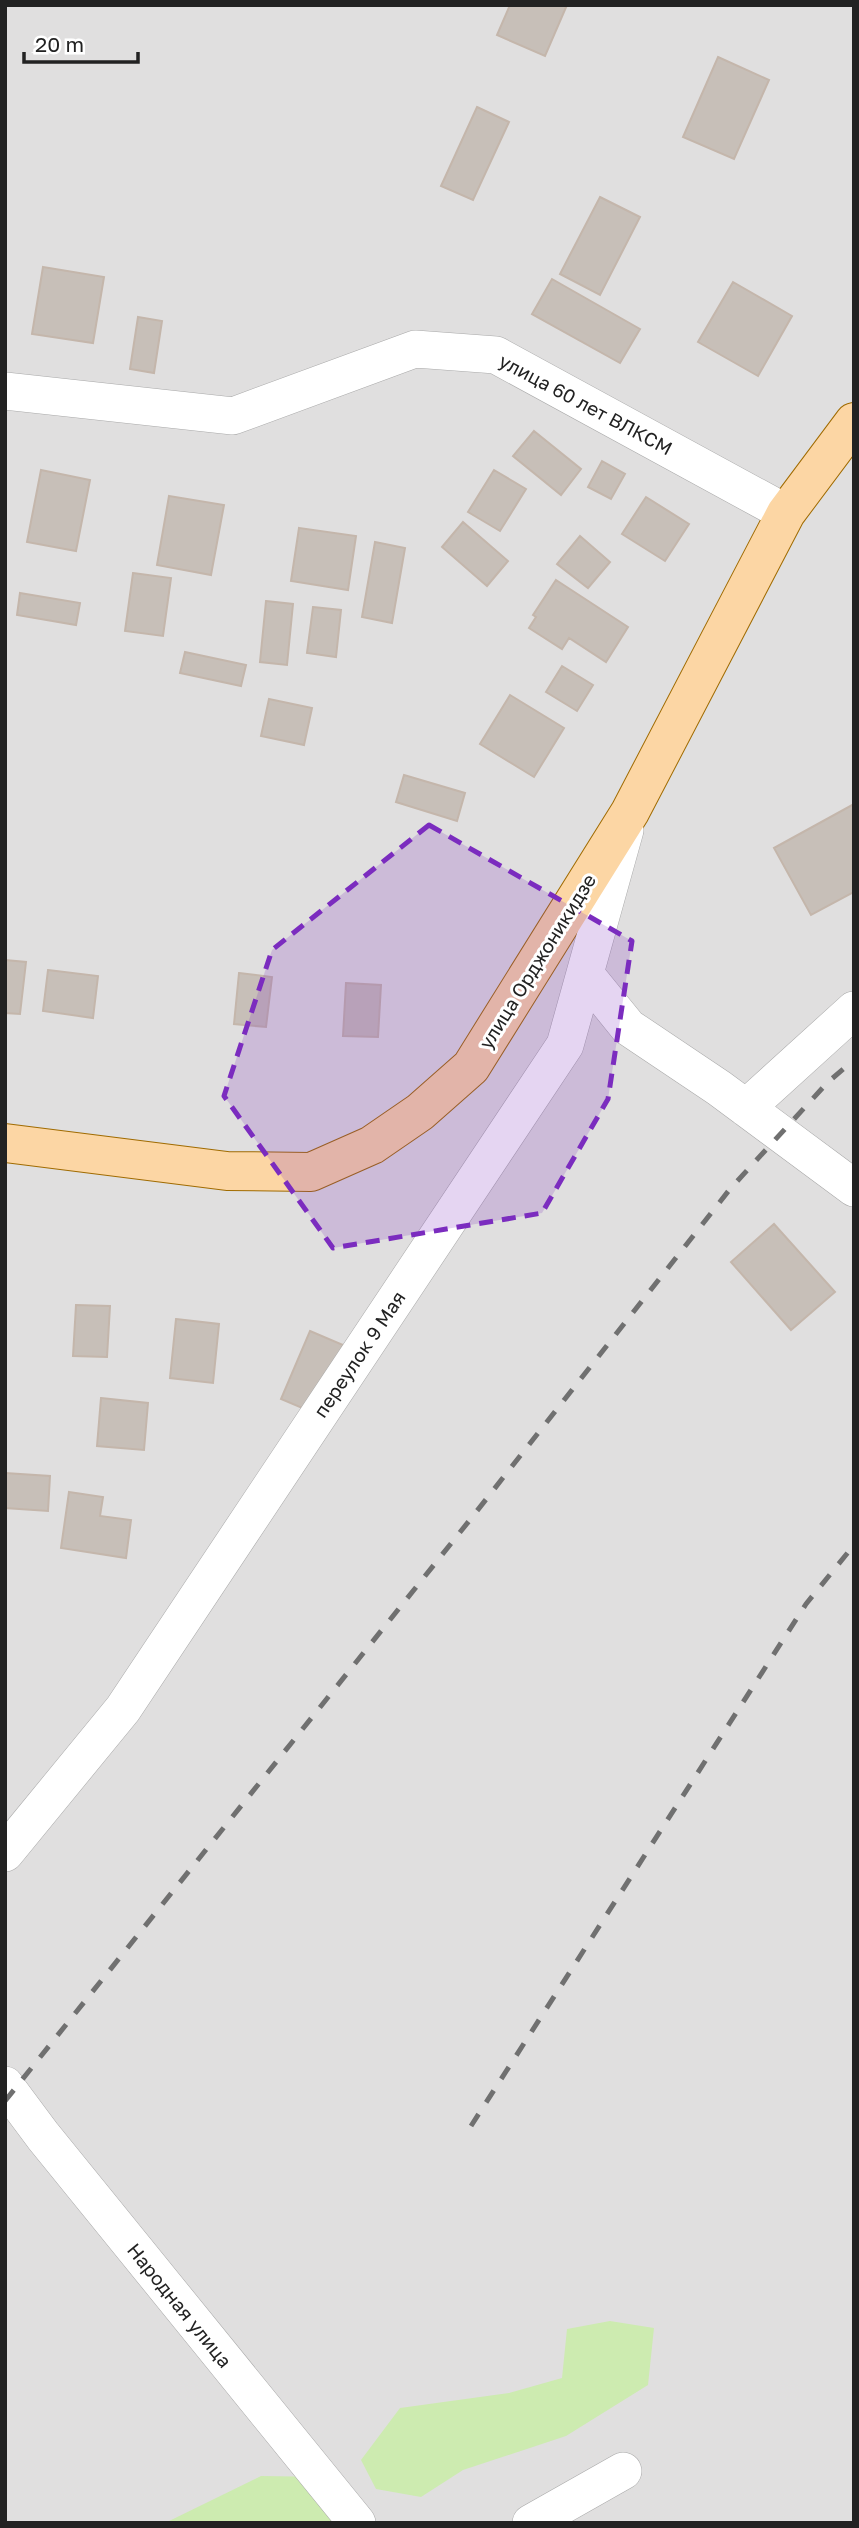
<svg xmlns="http://www.w3.org/2000/svg" width="859" height="2528" viewBox="0 0 859 2528" font-family="'Golos Text',sans-serif">
<rect width="100%" height="100%" fill="#f2efe9"/>
<!-- residential -->
<path fill="#e0dfdf" d="M5 5H854V2523H5Z"/>
<!-- grass -->
<path fill="#cdebb0" d="M610 2321 654 2328 648 2385 566 2436 463 2470 421 2497 376 2489 361 2460 400 2408 509 2393 562 2378 567 2329Z
M261 2476 329 2477 335 2523H165Z"/>
<!-- building -->
<path fill="#c7bfb8" stroke="#c4b6ab" stroke-width="2" d="M510 5H567L545 56 497 35Z
M718 57 769 80 734 159 683 137Z
M477 107 509 122 473 200 441 186Z
M600 197 640 217 600 295 560 274Z
M43 267 104 277 93 343 32 334Z
M552 279 640 329 620 363 532 314Z
M733 282 792 316 758 376 698 342Z
M138 317 162 321 154 373 130 369Z
M534 431 581 469 561 495 513 456Z
M602 461 625 474 611 499 588 487Z
M41 470 90 480 76 551 27 542Z
M494 470 526 489 500 531 468 512Z
M169 496 224 505 211 575 157 565Z
M646 497 689 524 665 561 622 534Z
M463 522 508 561 487 586 442 547Z
M299 528 356 536 348 590 291 581Z
M580 536 610 562 588 588 557 564Z
M375 542 405 548 392 623 362 617Z
M133 573 171 578 163 636 125 631Z
M556 580 628 627 606 662 569 638 562 649 529 628 536 617 533 615Z
M20 593 80 603 76 625 17 615Z
M266 601 293 604 287 665 260 662Z
M313 607 341 610 336 657 307 653Z
M185 652 246 665 241 686 180 673Z
M562 666 593 685 577 711 546 692Z
M510 695 564 728 534 777 480 744Z
M269 699 312 708 304 745 261 736Z
M404 775 465 793 457 821 396 802Z
M854 804V892L811 915 774 848Z
M5 960 26 962 20 1014 5 1013Z
M48 970 98 976 93 1018 43 1011Z
M239 973 272 977 266 1027 234 1024Z
M346 983 381 985 378 1037 343 1036Z
M774 1224 835 1292 791 1330 731 1262Z
M76 1305 110 1306 107 1357 73 1356Z
M176 1319 219 1324 213 1383 170 1378Z
M310 1331 343 1345 314 1413 281 1399Z
M101 1398 148 1403 144 1450 97 1446Z
M5 1473 50 1476 48 1511 5 1508Z
M69 1492 103 1497 100 1516 131 1520 126 1558 61 1548Z"/>
<g fill="none" stroke-linecap="round" stroke-linejoin="round">
<!-- minor casing -->
<g stroke="#a9a9a9" stroke-width="38">
<path id="minor" d="M5 391 233 416 415 349 496 355 786 513
M585 974 628 1027 719 1088 854 1188
M746 1108 854 1010
M5 1853 123 1709 565 1045 625 830
M5 2085 43 2136 357 2523
M531 2523 623 2471"/>
</g>
<!-- major casing -->
<g stroke="#a06b00" stroke-width="40">
<path id="major" d="M5 1143 227 1171 311 1172 372 1145 420 1112 471 1067 630 812 786 513 854 422"/>
</g>
<!-- minor -->
<use href="#minor" stroke="#fff" stroke-width="37"/>
<!-- major -->
<use href="#major" stroke="#fcd6a4" stroke-width="38"/>
<!-- rail -->
<path stroke="#707070" stroke-width="5" stroke-dasharray="14 14" stroke-linecap="butt" d="M5 2101 469 1521 730 1189 828 1082 854 1060
M471 2126 806 1604 854 1545"/>
</g>
<!-- marked area -->
<path fill="#7b2cbf" fill-opacity="0.2" stroke="#7b2cbf" stroke-width="5" stroke-dasharray="14 9" stroke-linejoin="round" d="M429 825 632 941 608 1099 542 1213 333 1248 224 1096 272 950Z"/>
<g text-anchor="middle" dominant-baseline="central" stroke-width="6" stroke-linejoin="round" paint-order="stroke">
<!-- street labels -->
<g font-size="19" fill="#222" stroke="#fff">
<text transform="translate(586 404) rotate(28)">улица 60 лет ВЛКСМ</text>
<text transform="translate(537 961) rotate(-58)">улица Орджоникидзе</text>
<text transform="translate(359 1354) rotate(-56)">переулок 9 Мая</text>
<text transform="translate(180 2305) rotate(51)">Народная улица</text>
</g>
</g>
<!-- border -->
<rect width="859" height="2528" fill="none" stroke="#222222" stroke-width="14"/>
<!-- scale -->
<path d="M24 52v10h114v-10" fill="none" stroke="#222222" stroke-width="3.5"/>
<text x="35" y="52" font-size="21" fill="#222222" stroke="#ffffff" stroke-width="5" paint-order="stroke">20 m</text>
</svg>
